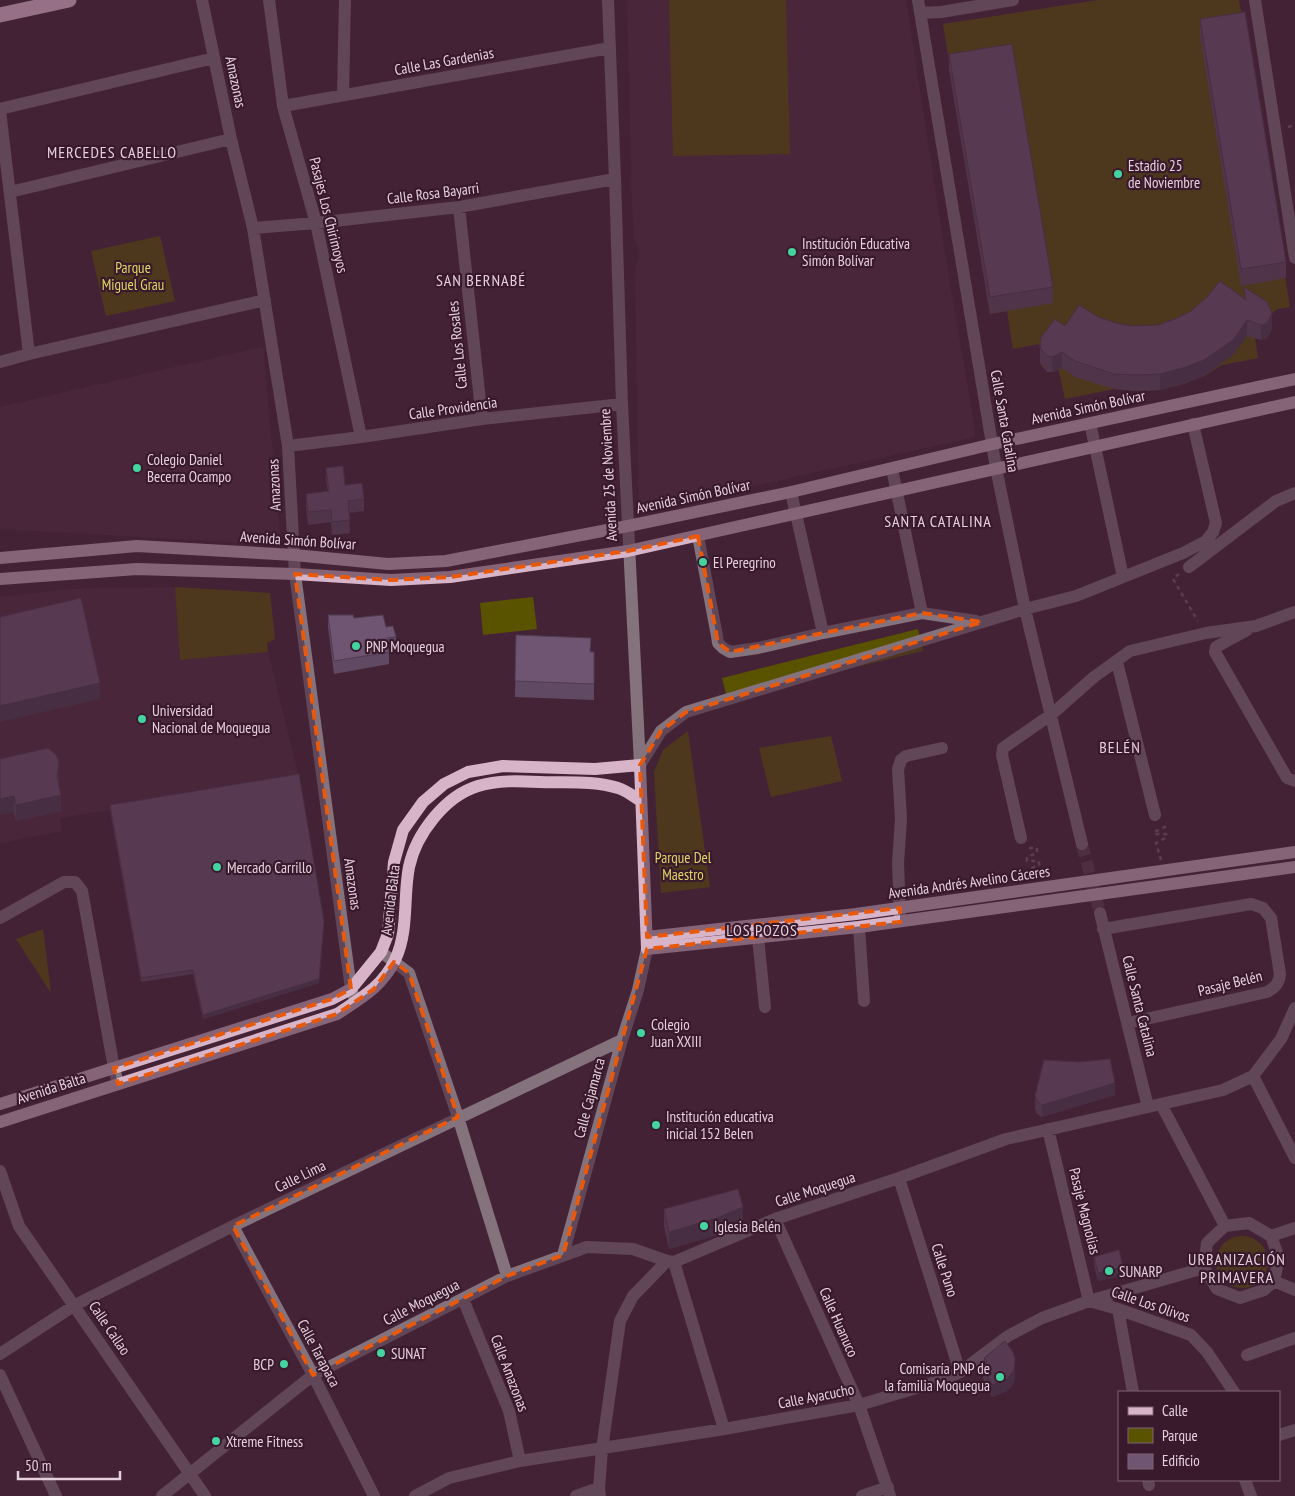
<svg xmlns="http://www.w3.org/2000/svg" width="1295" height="1496" viewBox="0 0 1295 1496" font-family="'PT Sans Narrow',sans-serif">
<rect width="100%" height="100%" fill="#442337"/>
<!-- built -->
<path fill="#522a42" d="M627 0H906L951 291 973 417 975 437 639 511 635 268 640 256 639 248 634 239 632 202Z
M263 347 281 545 0 529V407Z
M175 587 181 660 268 652 299 778 60 818 62 831 0 843V597L69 589Z"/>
<!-- green -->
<path fill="#595300" d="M669 0H786L790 154 673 156Z
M1098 0H1239L1290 307 1277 309 1267 318C1272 325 1273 331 1267 338L1255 339 1258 358 1222 365 1204 376 1183 384 1160 390 1137 391 1114 389 1065 399 1058 368 1052 372 1043 368 1040 363 1041 353 1044 349 1038 344 1013 349 1007 311 990 314 943 24Z
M160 236 175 301 106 316 91 251Z
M175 587 270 593 275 639 267 643 268 652 180 660Z
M533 597 537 629 483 635 480 603Z
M918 629 923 651 727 698 722 678Z
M688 731 710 887 661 893 654 772 663 750Z
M831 736 842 781 771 797 759 748Z
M43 929 51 993 16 939Z
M1216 1262a26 26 0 1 1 52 0a26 26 0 1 1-52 0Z"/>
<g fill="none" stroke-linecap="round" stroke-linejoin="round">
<!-- minor-tunnel -->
<path stroke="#5c3d50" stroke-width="12" stroke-dasharray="12 6" stroke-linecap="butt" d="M1082 844 1100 913"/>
<!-- path -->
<path stroke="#7a5d6e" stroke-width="2.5" stroke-dasharray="4 4" stroke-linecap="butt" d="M1288 127 1295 125
M1179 574 1173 579 1198 621
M1029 848H1037V853L1027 857V861H1039V865L1029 869 1030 878
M1161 860 1156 843 1167 837 1166 834H1155L1154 832 1165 827 1163 824"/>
<!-- minor -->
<path stroke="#84727c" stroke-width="12" d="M202 0 231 139 253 228 288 446 295 574 351 989 354 997
M269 0 283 106 316 223 361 437
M608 0 615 179 622 404 640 765
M918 0 996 468 1025 609 1082 844
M1255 0 1295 258
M920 13 941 12 1013 0
M343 95 345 0
M283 106 610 48
M0 109 214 58
M0 111 29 354
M10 192 231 139
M459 207 482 419
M253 228 316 223 459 207 615 179
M0 362 29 354 265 300
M1090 423 1123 577
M288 446 361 437 482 419 622 404
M698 536 717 636 718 643 723 648 730 652 758 648 823 633 791 492
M1189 567 1276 501 1295 493
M922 613 976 621
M1247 630 1216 647 1215 652 1287 778 1295 781
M823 633 922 613 892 469
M1117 662 1155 815
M640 765 661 731 686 712 1025 609 1076 596 1183 553 1206 541 1213 532 1216 523 1193 424
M1021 838 1002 755 1003 748 1052 714 1094 677 1130 651 1206 633 1256 626 1295 612
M1100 913 1148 1107
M0 918 64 882H75L82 891 114 1068 118 1084
M900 918 898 863 901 819 898 769 901 760 906 756 942 748
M859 927 864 1001
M1103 929 1251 904 1263 908 1271 918 1280 974C1279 983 1276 987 1267 992L1128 1023
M758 938 765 1007
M381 952 409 973 458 1117 507 1276
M1253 1076 1295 1158
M1161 1104 1225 1226
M1048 1129 1089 1301
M0 1171 19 1226 205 1496
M899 1178 960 1372
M775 1219 859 1405 890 1496
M1249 1223 1271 1236 1279 1258 1274 1281 1264 1290 1240 1298 1217 1289 1204 1268 1207 1243 1225 1226Z
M233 1226 313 1375 374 1496
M1271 1236 1295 1228
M563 1255 622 1040 638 990 647 949
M674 1262 724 1429
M1274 1281 1295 1290
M463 1299 509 1411 520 1461
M1089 1301 1118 1309 1191 1335 1207 1352 1234 1392
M1118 1309 1133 1392
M0 1354 75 1305 233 1226 622 1040
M1247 1355 1295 1338
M0 1375 56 1496
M1279 1435 1295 1430
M1148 1480 1149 1485
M1245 1480 1251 1496
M162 1496 313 1375 507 1276 587 1247 633 1249 667 1261 674 1262 775 1219 899 1178 1006 1139 1223 1090 1253 1076 1281 1039 1295 1008
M415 1496 449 1478 520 1461 724 1429 859 1405 943 1380 960 1372 1008 1336 1042 1318 1089 1301 1204 1268
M576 1496 599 1488
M600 1496 599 1488 602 1449 620 1321 633 1296 667 1261
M862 1496 888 1487"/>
<!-- major -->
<path stroke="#d8b4c8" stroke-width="12" d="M0 558 137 546 294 555 388 564 446 561 628 526 791 492 993 444 1295 379
M0 579 137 569 295 574 391 580 450 577 628 551 1295 402
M647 937 856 914 1295 852
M0 1104 332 999 351 989 381 952 388 934 394 862 403 830 423 802 444 784 468 772 503 766 595 769 640 765 647 949 859 927 1295 867
M0 1122 337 1014C361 998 382 987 395 960 409 931 403 897 409 867 416 834 445 796 478 786 498 780 519 781 539 782 564 783 594 780 618 788 626 790 634 797 641 801"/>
<!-- highway -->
<path stroke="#facee6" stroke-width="15" d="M0 15 69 0"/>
</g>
<!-- wall -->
<path fill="#604962" d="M1200 19 1286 262V278L1241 286 1200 36Z
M949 54 1053 287V303L990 314 949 70Z
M1244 287 1272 329 1267 338 1261 340 1247 336 1233 355 1204 376 1183 384 1160 390 1137 391 1114 389 1075 377 1062 368 1052 372H1047L1040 363V348L1065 326 1098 317 1116 323 1132 326 1158 325 1244 299Z
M326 468 345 485 364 499V511L349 513 350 533 332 535 331 522 308 525 306 506V494L328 491 326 481Z
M328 615 354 618 386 627 396 637V650H389V664L334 674 328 627Z
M516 635 594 652V700L515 697Z
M0 759 59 778 58 783 61 811 16 821Z
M110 805 319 983 203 1019 193 974 141 982 110 810Z
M1115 1095 1042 1117 1037 1114 1035 1109V1096Z
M664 1209 743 1224 717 1235 669 1249 664 1226Z
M1094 1257 1123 1275 1098 1281 1094 1265Z
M984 1358 1015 1371 1014 1383 1007 1391 992 1397 983 1379V1366L984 1365Z"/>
<!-- shaded-wall -->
<path fill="#4e3c50" d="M1272 313V329L1267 338 1261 340V325Z
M1247 320V336L1233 355 1204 376 1183 384 1160 390V374Z
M1062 352V368L1052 372V357Z
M100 683V699L0 722V706Z
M59 762V778L57 792V776Z
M61 795V811L16 821V805Z
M14 796V812L0 815V799Z
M324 925 319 983 203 1019V1015Z
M1115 1083V1095L1042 1117V1105Z
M743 1207V1224L717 1235 669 1249V1232Z
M1123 1267V1275L1098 1281V1273Z
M1015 1359 1014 1383 1007 1391 992 1397V1385Z"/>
<!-- building -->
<path fill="#705572" stroke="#4e3c50" d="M1245 12 1286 262 1241 269 1200 19Z
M1012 44 1053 287 990 297 949 54Z
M1220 281 1246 300 1244 287 1267 302 1272 313 1267 323 1261 325 1247 320 1233 340 1204 360 1183 368 1160 374 1137 375 1114 374 1075 361 1062 352 1052 357 1047 356 1040 348 1041 337 1055 319 1065 326 1079 305 1098 317 1116 323 1132 326 1158 325 1175 319 1191 311 1207 297Z
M343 466 345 485 362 483 364 499 348 501 350 520 332 522 331 510 308 512 306 494 329 491 326 468Z
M81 598 100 683 0 706V617Z
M328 615H353L354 618 383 615 386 627 393 626 396 637 387 638 389 652 334 661Z
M516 635 591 638 590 652H594V684L515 681Z
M48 748 56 755 59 762 57 776 61 795 16 805 14 796 0 799V759Z
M299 774 324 921 319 979 203 1015 193 970 141 978 110 805Z
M1110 1059 1115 1083 1042 1105 1037 1101 1035 1096 1044 1060 1079 1062Z
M738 1189 743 1207 717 1218 669 1232 664 1209Z
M1119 1250 1123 1267 1098 1273 1094 1257Z
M1005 1341 1013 1352 1015 1359 1014 1370 1007 1379 992 1385 983 1366 987 1362 984 1358Z"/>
<!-- marked area -->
<path d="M0 0H1295V1496H0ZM698 536 718 643 730 652 922 613 982 622 686 712 661 731 640 765 647 937 900 908V922L647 949 563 1255 507 1276 313 1375 233 1226 458 1117 409 973 394 962 374 989 337 1014 118 1084 114 1068 332 999 351 989 295 574 391 580 450 577 628 551Z" fill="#442337" fill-opacity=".55" fill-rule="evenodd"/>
<path fill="none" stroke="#e8590c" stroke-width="4" stroke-dasharray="10 6" stroke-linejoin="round" d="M698 536 718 643 730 652 922 613 982 622 686 712 661 731 640 765 647 937 900 908V922L647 949 563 1255 507 1276 313 1375 233 1226 458 1117 409 973 394 962 374 989 337 1014 118 1084 114 1068 332 999 351 989 295 574 391 580 450 577 628 551Z"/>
<!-- markers -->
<g fill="#43d4a0" stroke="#391a2d" stroke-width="2">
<circle cx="1118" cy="174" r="5"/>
<circle cx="792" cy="252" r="5"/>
<circle cx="137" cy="468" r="5"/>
<circle cx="703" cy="562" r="5"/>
<circle cx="356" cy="646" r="5"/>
<circle cx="142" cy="719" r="5"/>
<circle cx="217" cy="867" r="5"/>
<circle cx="641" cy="1033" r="5"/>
<circle cx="656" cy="1125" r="5"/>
<circle cx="704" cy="1226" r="5"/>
<circle cx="1109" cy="1271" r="5"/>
<circle cx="381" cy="1353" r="5"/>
<circle cx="284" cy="1364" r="5"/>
<circle cx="1000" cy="1377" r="5"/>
<circle cx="216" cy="1441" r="5"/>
</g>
<g text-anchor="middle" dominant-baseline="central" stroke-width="4.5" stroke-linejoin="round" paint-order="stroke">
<!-- street labels -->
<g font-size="15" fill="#e6d0db" stroke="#391a2d">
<text transform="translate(444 61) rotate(-10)">Calle Las Gardenias</text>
<text transform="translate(236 82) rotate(78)">Amazonas</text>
<text transform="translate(433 193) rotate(-7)">Calle Rosa Bayarri</text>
<text transform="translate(329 215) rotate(76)">Pasajes Los Chirimoyos</text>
<text transform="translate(457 345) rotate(-96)">Calle Los Rosales</text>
<text transform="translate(1088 407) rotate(-12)">Avenida Simón Bolívar</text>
<text transform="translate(453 408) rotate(-8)">Calle Providencia</text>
<text transform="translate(1005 421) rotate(80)">Calle Santa Catalina</text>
<text transform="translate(608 475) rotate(-93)">Avenida 25 de Noviembre</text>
<text transform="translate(274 485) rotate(-93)">Amazonas</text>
<text transform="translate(693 496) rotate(-12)">Avenida Simón Bolívar</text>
<text transform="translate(298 540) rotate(4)">Avenida Simón Bolívar</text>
<text transform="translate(969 882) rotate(-8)">Avenida Andrés Avelino Cáceres</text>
<text transform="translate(353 884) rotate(82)">Amazonas</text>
<text transform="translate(390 900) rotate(-83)">Avenida Balta</text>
<text transform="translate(1230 983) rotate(-14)">Pasaje Belén</text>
<text transform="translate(1140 1006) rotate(76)">Calle Santa Catalina</text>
<text transform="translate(51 1088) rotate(-18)">Avenida Balta</text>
<text transform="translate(589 1098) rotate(-75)">Calle Cajamarca</text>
<text transform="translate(300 1176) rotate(-26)">Calle Lima</text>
<text transform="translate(815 1189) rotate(-18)">Calle Moquegua</text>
<text transform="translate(1085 1211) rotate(76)">Pasaje Magnolias</text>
<text transform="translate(945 1270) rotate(72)">Calle Puno</text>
<text transform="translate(421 1302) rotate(-27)">Calle Moquegua</text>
<text transform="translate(1151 1304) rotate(19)">Calle Los Olivos</text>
<text transform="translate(839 1322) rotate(66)">Calle Huanuco</text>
<text transform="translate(110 1328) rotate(56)">Calle Callao</text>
<text transform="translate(319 1353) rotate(62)">Calle Tarapaca</text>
<text transform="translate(510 1373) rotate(69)">Calle Amazonas</text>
<text transform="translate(816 1396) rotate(-11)">Calle Ayacucho</text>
</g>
<!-- poi labels -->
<g font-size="15" fill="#e6d0db" stroke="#391a2d" text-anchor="start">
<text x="1128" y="165">Estadio 25<tspan x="1128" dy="17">de Noviembre</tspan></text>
<text x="802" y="243">Institución Educativa<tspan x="802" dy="17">Simón Bolívar</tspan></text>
<text x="147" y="459">Colegio Daniel<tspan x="147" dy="17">Becerra Ocampo</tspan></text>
<text x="713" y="562">El Peregrino</text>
<text x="366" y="646">PNP Moquegua</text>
<text x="152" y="710">Universidad<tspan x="152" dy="17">Nacional de Moquegua</tspan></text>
<text x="227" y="867">Mercado Carrillo</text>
<text x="651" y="1024">Colegio<tspan x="651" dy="17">Juan XXIII</tspan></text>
<text x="666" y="1116">Institución educativa<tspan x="666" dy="17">inicial 152 Belen</tspan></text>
<text x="714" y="1226">Iglesia Belén</text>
<text x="1119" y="1271">SUNARP</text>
<text x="391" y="1353">SUNAT</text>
<text x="274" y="1364" text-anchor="end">BCP</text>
<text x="990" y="1368" text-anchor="end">Comisaría PNP de<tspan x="990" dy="17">la familia Moquegua</tspan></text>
<text x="226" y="1441">Xtreme Fitness</text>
</g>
<!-- park labels -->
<g font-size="15" fill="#dfd662" stroke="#391a2d">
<text x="133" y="267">Parque<tspan x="133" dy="17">Miguel Grau</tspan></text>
<text x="683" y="857">Parque Del<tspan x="683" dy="17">Maestro</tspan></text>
</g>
<!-- neighbourhood labels -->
<g font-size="16" letter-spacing="1" fill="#e6d0db" stroke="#391a2d">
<text x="112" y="152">MERCEDES CABELLO</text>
<text x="481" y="280">SAN BERNABÉ</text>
<text x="938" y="521">SANTA CATALINA</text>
<text x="1120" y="747">BELÉN</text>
<text x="762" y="930">LOS POZOS</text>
<text x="1237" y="1259">URBANIZACIÓN<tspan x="1237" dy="18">PRIMAVERA</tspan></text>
</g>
</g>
<!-- legend -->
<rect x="1118" y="1391" width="162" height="90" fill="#391a2d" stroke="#7e6373"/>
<rect x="1128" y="1407" width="25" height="8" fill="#d8b4c8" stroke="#7e6373"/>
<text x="1162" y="1416" font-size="15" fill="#e6d0db">Calle</text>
<rect x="1128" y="1428" width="25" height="15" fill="#595300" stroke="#7e6373"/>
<text x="1162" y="1441" font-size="15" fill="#e6d0db">Parque</text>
<rect x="1128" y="1454" width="25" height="15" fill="#705572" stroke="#7e6373"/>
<text x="1162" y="1466" font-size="15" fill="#e6d0db">Edificio</text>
<!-- scale -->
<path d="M18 1471v8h102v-8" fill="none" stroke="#e6d0db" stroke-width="2.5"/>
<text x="25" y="1471" font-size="15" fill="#e6d0db" stroke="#391a2d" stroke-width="4" paint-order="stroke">50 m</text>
</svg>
